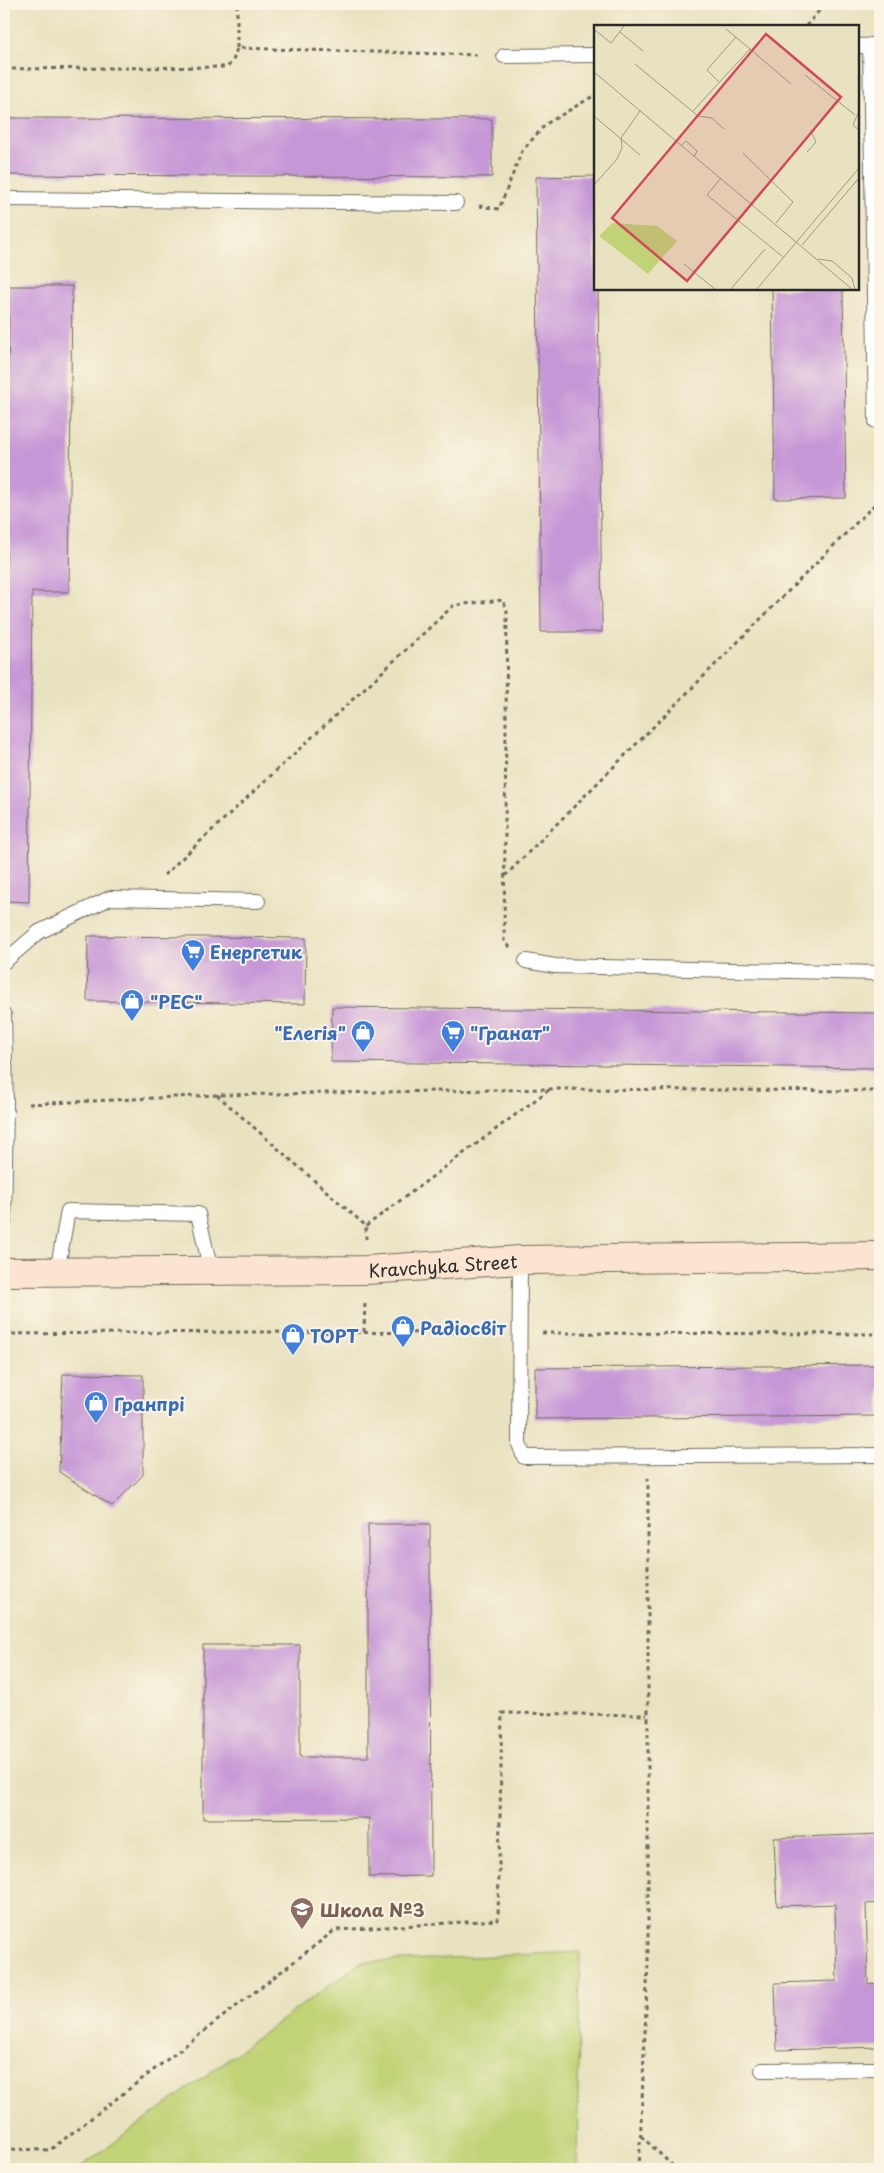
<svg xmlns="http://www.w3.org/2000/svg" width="884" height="2173" viewBox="0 0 884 2173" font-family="'Playpen Sans',sans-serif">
<rect width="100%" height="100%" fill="#fcf5e5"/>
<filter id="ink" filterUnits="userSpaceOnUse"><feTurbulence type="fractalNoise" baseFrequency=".02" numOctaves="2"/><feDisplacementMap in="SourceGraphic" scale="10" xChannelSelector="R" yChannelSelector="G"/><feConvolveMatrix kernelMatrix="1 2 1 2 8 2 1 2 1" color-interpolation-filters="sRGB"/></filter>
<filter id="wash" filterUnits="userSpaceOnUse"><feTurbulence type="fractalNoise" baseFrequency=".0096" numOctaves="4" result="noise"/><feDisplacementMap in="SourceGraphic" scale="20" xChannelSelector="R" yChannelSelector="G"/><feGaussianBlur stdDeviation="1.12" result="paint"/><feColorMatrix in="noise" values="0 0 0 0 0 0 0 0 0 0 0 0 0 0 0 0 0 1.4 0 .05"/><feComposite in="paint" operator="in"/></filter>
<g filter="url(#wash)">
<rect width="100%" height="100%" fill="#e9e2c0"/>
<!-- green -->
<path fill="#c0d376" stroke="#767f50" d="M580 1952 577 2169H78L361 1962Z"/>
<g id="blocks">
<!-- building -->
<path fill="#c697d7" d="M4 118 492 119V177L4 175Z
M595 176V289H598L602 632H541L536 177Z
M9 286H72L69 592H32L29 902 4 901V594H6Z
M772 289H843L846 498 775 499Z
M88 936 306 938 305 1004 87 1001Z
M332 1007 880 1013V1068L331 1062Z
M880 1365V1416L535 1419V1368Z
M63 1374 143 1375V1475L112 1506 59 1472Z
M368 1524H430L431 1876 369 1877V1818L203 1819V1645H300V1757H368Z
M880 1834V1903L866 1904 868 1984 880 1983V2047L777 2050 775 1983 837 1981 835 1904 777 1906 774 1838Z"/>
</g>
</g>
<g filter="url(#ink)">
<use href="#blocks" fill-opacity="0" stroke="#6e6b5f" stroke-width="1"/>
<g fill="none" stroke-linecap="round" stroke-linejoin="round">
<!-- lane casing -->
<g stroke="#6e6b5f" stroke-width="16">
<path id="lane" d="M870 45 876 421 880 422
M858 46 880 45
M504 56 595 55
M4 199 456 203
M526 961 555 966 880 973
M4 962 39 932 110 898 258 901
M4 1015 6 1104 4 1222
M520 1260 519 1444 524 1457 880 1455
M57 1272 68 1211 198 1214 211 1272
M762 2070 880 2069"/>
</g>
<!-- secondary casing -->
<g stroke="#6e6b5f" stroke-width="30">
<g id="secondary">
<path id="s1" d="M4 1272 366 1270 520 1260 880 1256"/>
</g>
</g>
<!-- path -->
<path stroke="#6e6b5f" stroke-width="3" stroke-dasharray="4 4" stroke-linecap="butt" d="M237 4V48L481 55
M806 26 825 4
M4 69 227 67 233 61 237 48
M479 206 499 209 522 151 546 124 595 95
M164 875 454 605 503 600 507 612 504 942 510 947
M505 876 880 499
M217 1095 366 1226V1239
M29 1104 217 1095 550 1089 880 1091
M366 1226 550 1089
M364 1332 365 1300
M542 1333 880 1334
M4 1334 248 1332 496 1333
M641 2136 676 2169
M4 2149 50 2150 335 1930 498 1920 502 1713 647 1715
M639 2169 648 1963V1478"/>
<!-- lane -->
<use href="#lane" stroke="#fff" stroke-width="14"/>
<!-- secondary -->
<use href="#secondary" stroke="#fce5d0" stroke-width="28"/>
</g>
</g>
<!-- icons -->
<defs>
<g id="supermarket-pin" transform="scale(1.25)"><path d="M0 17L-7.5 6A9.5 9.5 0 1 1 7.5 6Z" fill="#3f7fe0" stroke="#fcf5e5"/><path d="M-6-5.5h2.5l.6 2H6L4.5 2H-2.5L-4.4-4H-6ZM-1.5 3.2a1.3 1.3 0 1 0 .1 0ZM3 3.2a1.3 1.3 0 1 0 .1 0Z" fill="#fff"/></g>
<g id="shop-pin" transform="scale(1.25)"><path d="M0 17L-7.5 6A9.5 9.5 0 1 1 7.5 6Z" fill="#3f7fe0" stroke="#fcf5e5"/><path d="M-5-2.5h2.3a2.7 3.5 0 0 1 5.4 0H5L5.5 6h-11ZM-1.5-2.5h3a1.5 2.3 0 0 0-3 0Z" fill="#fff"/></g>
<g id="school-pin" transform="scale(1.25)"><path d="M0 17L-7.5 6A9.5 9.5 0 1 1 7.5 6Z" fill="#8d6e63" stroke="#fcf5e5"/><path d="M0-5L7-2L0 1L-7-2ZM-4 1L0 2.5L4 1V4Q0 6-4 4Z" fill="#fff"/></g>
</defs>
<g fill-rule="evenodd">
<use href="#supermarket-pin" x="193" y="951"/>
<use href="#shop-pin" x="132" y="1001"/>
<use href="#shop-pin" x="363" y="1032"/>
<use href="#supermarket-pin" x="453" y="1032"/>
<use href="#shop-pin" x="403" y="1327"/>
<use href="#shop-pin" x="293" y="1335"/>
<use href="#shop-pin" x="96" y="1403"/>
<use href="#school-pin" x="302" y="1909"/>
</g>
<g text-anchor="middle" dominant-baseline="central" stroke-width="4" stroke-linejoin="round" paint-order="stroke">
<!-- shop labels -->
<g font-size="18" font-weight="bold" fill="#366cbe" stroke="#fcf5e5" text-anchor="start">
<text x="210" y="951">Енергетик</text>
<text x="150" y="1001">"РЕС"</text>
<text x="346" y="1032" text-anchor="end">"Елегія"</text>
<text x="470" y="1032">"Гранат"</text>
<text x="420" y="1327">Радіосвіт</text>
<text x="310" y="1335">ТОРТ</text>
<text x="114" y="1403">Гранпрі</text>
</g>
<!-- street labels -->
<g font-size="18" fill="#2b2b2b" stroke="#fcf5e5">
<text stroke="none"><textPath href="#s1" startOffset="439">Kravchyka Street</textPath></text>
</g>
<!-- education labels -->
<g font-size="18" font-weight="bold" fill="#785e54" stroke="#fcf5e5" text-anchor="start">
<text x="320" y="1909">Школа №3</text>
</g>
</g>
<!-- overview -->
<g transform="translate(594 25)">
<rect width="265" height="265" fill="#e9e2c0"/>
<path d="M18 198 63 201 83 216 54 249 5 211Z" fill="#c0d376"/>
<path fill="none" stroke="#9d9984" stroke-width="1" d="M132 4 156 24M1 5 17 18 31 0M26 7 49 26M41 39 104 91 82 117M0 47 259 265M211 50 261 90M125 57 113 45 142 12M99 86 156 24 197 59M265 86 259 100 265 105M0 91 46 130M104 91 118 93 130 104M87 121 92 116 103 126 100 132M213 127 222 117 217 107 243 75M149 128 199 177 182 198M127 153 113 170 189 232M0 160 23 134 28 123 27 113 46 86M208 220 265 153M224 234 238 236 258 253 261 265M90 239 122 265M136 265 171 224M162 265 265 143"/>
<path fill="#d1495b" fill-opacity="0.15" stroke="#d1495b" stroke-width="2.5" d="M172 9 247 72 93 256 18 193Z"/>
<rect width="265" height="265" fill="none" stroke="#2b2b2b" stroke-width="2.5"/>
</g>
<!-- margin -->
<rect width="884" height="2173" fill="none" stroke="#fcf5e5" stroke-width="20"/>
</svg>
